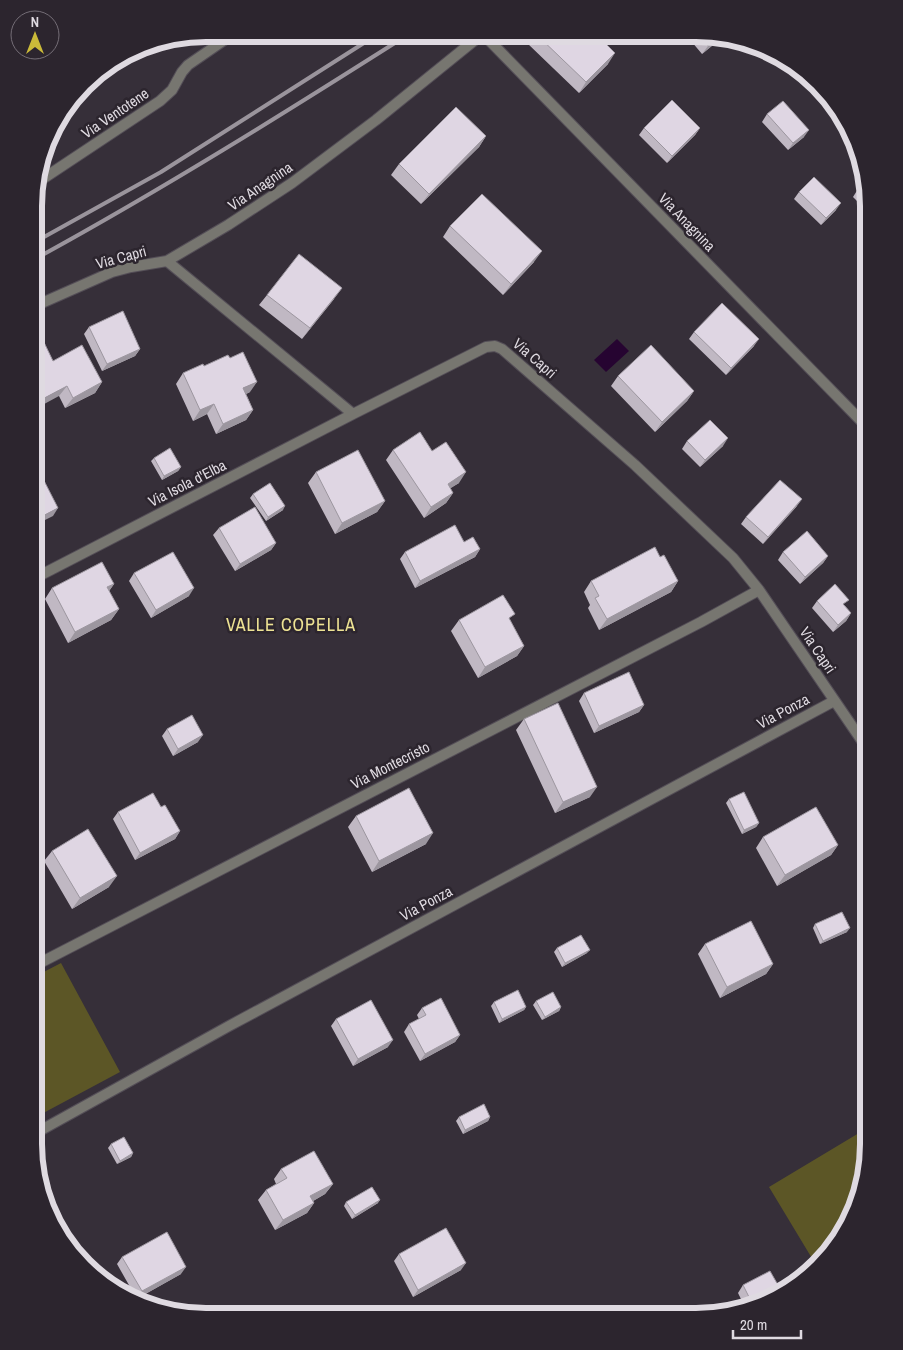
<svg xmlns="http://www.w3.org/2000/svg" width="903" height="1350" viewBox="0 0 903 1350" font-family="'Archivo Narrow',sans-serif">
<rect width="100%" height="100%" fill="#362f39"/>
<!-- green -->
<path fill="#5c5626" d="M61 963 120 1072 34 1118V977Z
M869 1127V1155L840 1240 816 1265 769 1187Z"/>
<!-- water -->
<path fill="#260431" d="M617 339 629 351 606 372 594 360Z"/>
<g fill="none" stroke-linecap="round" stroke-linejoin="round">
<!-- street casing -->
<g stroke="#544e57" stroke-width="12">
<path id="street" d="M484 35 869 429
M35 184 160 101 172 90 182 72 188 65 233 34
M167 261 353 414 486 347 495 346 502 349 635 465 733 558 759 590 869 751
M35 306 112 272 131 267 167 261 228 225 292 183 376 120 481 35
M35 578 353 414
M34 966 701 622 759 590
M34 1134 229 1026 834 701"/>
</g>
<!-- street -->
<use href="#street" stroke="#777670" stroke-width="10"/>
<!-- rail -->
<path stroke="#9a949c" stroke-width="4" d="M35 242 161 172 378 34
M35 259C163 189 286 112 409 34"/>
</g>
<!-- wall -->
<path fill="#c0b8c3" d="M533 35H597L608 64 579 93 527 43Z
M686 35H715L713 45 702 54Z
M767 114 804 137 788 150 762 122Z
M644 128H700L695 135 667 163 639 135Z
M486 136 479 147 421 204 391 175 399 164Z
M865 183 869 206V213L853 197 858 189Z
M799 192 836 210 821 225 794 199Z
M450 226 534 262 503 295 443 237Z
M267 295 334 299 302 339 259 305Z
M89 327 140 349 135 356 102 371 84 334Z
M694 332 754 346 726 375 689 339Z
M53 361 102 382 95 393 65 408 59 396Z
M183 373 250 392 246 394 253 410 246 420 216 434 207 414 193 421 176 384Z
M618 376 694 391 687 401 655 432 611 386Z
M687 441 723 446 700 467 682 449Z
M393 450 432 451 459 483 450 488 453 493 446 503 424 518 386 460Z
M154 458 181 467 178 471 162 480 151 461Z
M316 472 385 501 377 512 335 534 308 483Z
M253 494 283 510 266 521 250 498Z
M797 506 763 544 741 524 746 517Z
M219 528 276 543 271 550 235 571 213 535Z
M464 542 480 549 475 557 415 588 400 559 405 552Z
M783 552 828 556 823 563 800 584 778 560Z
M660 557 678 581 671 592 599 630 588 608 590 605 584 592 591 581Z
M134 573 189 596 151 618 129 581Z
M114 584 109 591 119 609 111 620 68 643 45 599 52 588Z
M817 601 845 606 851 613 846 621 833 632 812 608Z
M459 620H510L524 646 517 656 478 678 451 631Z
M584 693 644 705 639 712 594 733 579 701Z
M524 719 590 797 555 813 516 730Z
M167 729 198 742 173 756 162 736Z
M729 799 759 823 756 827 742 834 726 803Z
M161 807 180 831 175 839 135 860 113 819 118 812Z
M356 816 426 844 372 872 348 827Z
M763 837 838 845 831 855 777 886 756 848Z
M52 851 109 887 72 909 44 861Z
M815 924 847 932 820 944 813 928Z
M705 944 773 964 766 974 720 998 698 954Z
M557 948 587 953 562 967 554 952Z
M536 1001 561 1007 559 1011 542 1020 533 1005Z
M494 1002 526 1007 524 1010 499 1023 491 1006Z
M422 1008 460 1035 455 1042 420 1061 404 1032 409 1024 419 1019 417 1015Z
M336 1019 388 1047 353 1066 331 1026Z
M459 1117H490L488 1121 463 1134 456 1121Z
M111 1144 133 1153 131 1157 117 1164 108 1148Z
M281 1169 333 1184 325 1194 313 1201 314 1203 307 1213 275 1230 258 1200 266 1190 276 1184 274 1179Z
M346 1202 378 1203 352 1219 344 1206Z
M399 1254 461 1270 413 1297 394 1261Z
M122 1257 181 1274 140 1297 134 1294 117 1264Z
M743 1285 763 1303 745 1307 738 1293Z"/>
<!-- shaded-wall -->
<path fill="#9c969f" d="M718 38 713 45 702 54 708 46Z
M615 53 608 64 579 93 586 82Z
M700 128 695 135 667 163 672 156Z
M809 130 804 137 788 150 793 143Z
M486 136 479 147 421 204 429 194Z
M841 203 836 210 821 225 826 218Z
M542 251 534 262 503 295 511 284Z
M342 288 334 299 302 339 310 328Z
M759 339 754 346 726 375 731 368Z
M140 349 135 356 102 371 107 364Z
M102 382 95 393 65 408 73 398Z
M257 382 250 392 236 399 243 388Z
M67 386 59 396 35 409V403Z
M694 391 687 401 655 432 662 422Z
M214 404 207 414 193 421 200 410Z
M253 410 246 420 216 434 223 424Z
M728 438 723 446 700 467 705 460Z
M181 467 178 471 162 480 164 476Z
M466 472 459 483 440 495 448 484Z
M453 493 446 503 424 518 431 507Z
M802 499 797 506 763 544 768 537Z
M385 501 377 512 335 534 342 523Z
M285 506 283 510 266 521 268 517Z
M58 508 53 516 35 525V520Z
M276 543 271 550 235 571 240 564Z
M480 549 475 557 415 588 420 581Z
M828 556 823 563 800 584 805 577Z
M678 581 671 592 599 630 607 619Z
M114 584 107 594V587Z
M194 588 189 596 151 618 156 610Z
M119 609 111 620 68 643 75 632Z
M851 613 846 621 833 632 838 625Z
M43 643 36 653 35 654V647Z
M524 646 517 656 478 678 485 667Z
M644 705 639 712 594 733 599 726Z
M203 735 198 742 173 756 178 749Z
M597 787 590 797 555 813 563 802Z
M759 823 756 827 742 834 744 830Z
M180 831 175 839 135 860 140 853Z
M433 833 426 844 372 872 379 861Z
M838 845 831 855 777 886 785 875Z
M117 876 109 887 72 909 80 898Z
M850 928 847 932 820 944 823 941Z
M590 950 587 953 562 967 565 963Z
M773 964 766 974 720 998 727 987Z
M526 1007 524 1010 499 1023 502 1019Z
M561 1007 559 1011 542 1020 545 1017Z
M460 1035 455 1042 420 1061 425 1054Z
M393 1040 388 1047 353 1066 358 1059Z
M490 1117 488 1121 463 1134 465 1130Z
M133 1153 131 1157 117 1164 120 1161Z
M333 1184 325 1194 303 1207 310 1196Z
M380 1200 378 1203 352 1219 355 1215Z
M314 1203 307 1213 275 1230 283 1220Z
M466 1263 461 1270 413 1297 418 1290Z
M186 1267 181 1274 140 1297 138 1296 142 1291Z"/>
<!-- building -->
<path fill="#dfd6e3" stroke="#9c969f" d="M537 35H597L615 53 586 82Z
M698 35H715L718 38 708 46Z
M672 100 700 128 672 156 644 128Z
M783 101 809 130 793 143 767 114Z
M456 107 486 136 429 194 399 164Z
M814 177 841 203 826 218 799 192Z
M865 183 868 199 858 189Z
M482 194 542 251 511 284 450 226Z
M299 254 342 288 310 328 267 295Z
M722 303 759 339 731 368 694 332Z
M123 311 140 349 107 364 89 327Z
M40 334 53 361 82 345 102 382 73 398 67 386 35 403V337Z
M651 345 694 391 662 422 618 376Z
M243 352 257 382 243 388 253 410 223 424 214 404 200 410 183 373 203 364 204 366 228 355 230 358Z
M710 420 728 438 705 460 687 441Z
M420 432 432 451 446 442 466 472 448 484 453 493 431 507 393 450Z
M170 448 181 467 164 476 154 458Z
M358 450 385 501 342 523 316 472Z
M35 463 58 508 35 520Z
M780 480 802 499 768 537 746 517Z
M270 483 285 506 268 517 253 494Z
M255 507 276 543 240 564 219 528Z
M455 525 464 542 473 537 480 549 420 581 405 552Z
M807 531 828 556 805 577 783 552Z
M655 547 660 557 664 555 678 581 607 619 595 598 599 596 591 581Z
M173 552 194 588 156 610 134 573Z
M102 562 114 584 107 587 119 609 75 632 52 588Z
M835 584 849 600 843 604 851 613 838 625 817 601Z
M503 595 515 614 509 618 524 646 485 667 459 620Z
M35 627 43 643 35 647Z
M629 672 644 705 599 726 584 693Z
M558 703 597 787 563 802 524 719Z
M192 715 203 735 178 749 167 729Z
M409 788 433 833 379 861 356 816Z
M744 792 759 823 744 830 729 799Z
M153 793 161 807 165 805 180 831 140 853 118 812Z
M816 807 838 845 785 875 763 837Z
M88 829 117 876 80 898 52 851Z
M34 896 37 902 36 911 34 913Z
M842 912 850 928 823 941 815 924Z
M751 921 773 964 727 987 705 944Z
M581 935 590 950 565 963 557 948Z
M518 990 526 1007 502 1019 494 1002Z
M553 992 561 1007 545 1017 536 1001Z
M441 998 460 1035 425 1054 409 1024 426 1015 422 1008Z
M371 1000 393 1040 358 1059 336 1019Z
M484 1104 490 1117 465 1130 459 1117Z
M124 1137 133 1153 120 1161 111 1144Z
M314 1151 333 1184 310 1196 314 1203 283 1220 266 1190 287 1178 281 1169Z
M372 1187 380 1200 355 1215 346 1202Z
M446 1228 466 1263 418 1290 399 1254Z
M167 1232 186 1267 142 1291 122 1257Z
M770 1271 782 1292 763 1303 753 1305 743 1285Z"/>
<g text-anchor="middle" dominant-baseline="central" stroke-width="5" stroke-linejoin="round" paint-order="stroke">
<!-- street labels -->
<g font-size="15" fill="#dfdae1" stroke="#2c252e">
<text transform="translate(115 113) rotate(-34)">Via Ventotene</text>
<text transform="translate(260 186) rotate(-34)">Via Anagnina</text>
<text transform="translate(687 222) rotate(46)">Via Anagnina</text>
<text transform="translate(121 257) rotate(-15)">Via Capri</text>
<text transform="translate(535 358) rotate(41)">Via Capri</text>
<text transform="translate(187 483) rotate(-27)">Via Isola d'Elba</text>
<text transform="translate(818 650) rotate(56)">Via Capri</text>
<text transform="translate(783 711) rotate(-28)">Via Ponza</text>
<text transform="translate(390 765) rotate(-27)">Via Montecristo</text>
<text transform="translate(426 903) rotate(-28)">Via Ponza</text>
</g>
<!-- quarter labels -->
<g font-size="18" letter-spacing="1" fill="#eee394" stroke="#2c252e">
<text x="291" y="624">VALLE COPELLA</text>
</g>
</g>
<!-- crop -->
<path d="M0 0H903V1350H0ZM206 42H696A164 164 0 0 1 860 206V1144A164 164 0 0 1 696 1308H206A164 164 0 0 1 42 1144V206A164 164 0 0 1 206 42Z" fill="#2c252e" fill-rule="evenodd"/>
<path fill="none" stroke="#dfdae1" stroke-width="6" d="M206 42H696A164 164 0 0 1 860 206V1144A164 164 0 0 1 696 1308H206A164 164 0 0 1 42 1144V206A164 164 0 0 1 206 42Z"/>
<!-- north arrow -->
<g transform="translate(35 35)"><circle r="24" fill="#2c252e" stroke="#746d76"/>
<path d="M0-4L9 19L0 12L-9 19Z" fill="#cbba39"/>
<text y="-8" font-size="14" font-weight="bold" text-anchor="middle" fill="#dfdae1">N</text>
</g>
<!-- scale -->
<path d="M733 1330v8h68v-8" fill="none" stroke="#dfdae1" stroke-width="2.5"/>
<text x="740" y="1330" font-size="15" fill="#dfdae1" stroke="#2c252e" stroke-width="4" paint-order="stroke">20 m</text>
</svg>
